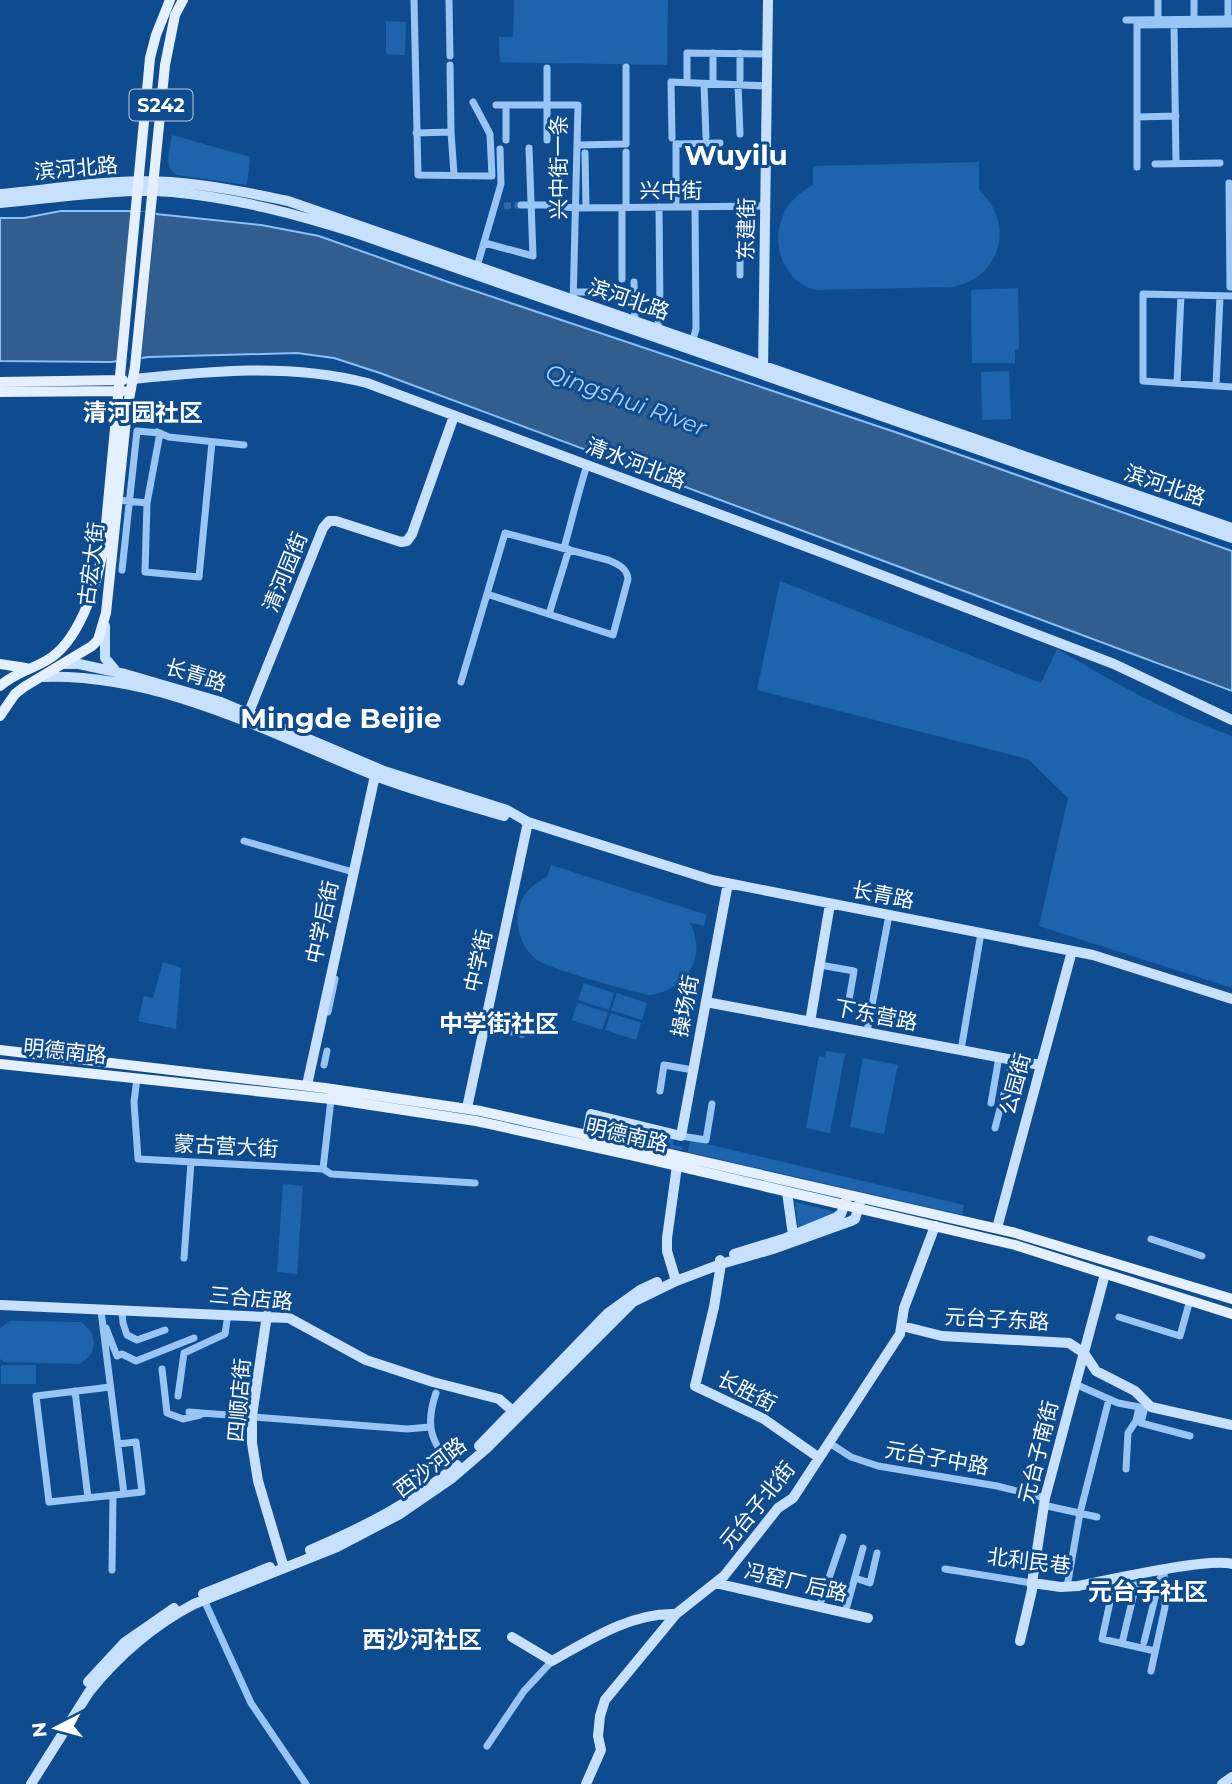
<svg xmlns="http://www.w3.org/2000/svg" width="1232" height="1784" viewBox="0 0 1232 1784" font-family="Montserrat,'Noto Sans SC',sans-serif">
<rect width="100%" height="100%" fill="#0f4c8f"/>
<!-- green -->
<path fill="#1d64ad" d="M514 0H668L667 65 500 62 499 37H513Z
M386 21 406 22 405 55 386 54Z
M172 135 250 157 247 185 177 175C163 168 170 149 172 135Z
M979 162V190C1016 224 1001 277 953 287L816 290C784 283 770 244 783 216 788 202 800 192 813 185V166Z
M1018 288 1019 349 1015 350V363H972L971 290Z
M1009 371 1011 419 982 420 981 372Z
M780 581 1041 683 1057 649C1113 682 1170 714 1232 736V988L1039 926 1068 798 1028 759 757 690Z
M551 865 707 915 704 926 689 922C709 955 686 990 650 995 632 992 550 969 537 960 523 949 515 930 518 912 521 894 532 885 547 877Z
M163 962 181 968 176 1029 138 1021 144 996 153 998Z
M584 983 614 993 609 1010 578 1000Z
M617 993 647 1003 642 1020 611 1010Z
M577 1003 608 1013 602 1030 572 1020Z
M611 1013 641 1023 636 1040 605 1030Z
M826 1051 845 1054 830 1133 806 1128 819 1056 825 1057Z
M863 1058 898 1065 884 1134 850 1127Z
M600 1122 674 1138 673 1145 683 1147 682 1150 597 1134Z
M690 1140 964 1205 962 1215 688 1152Z
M283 1184 303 1186 297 1274 277 1272Z
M795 1202 832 1211 833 1214 798 1227Z
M10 1321 81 1322C99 1335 98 1354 79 1364L4 1362 0 1359V1328Z
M1 1365H36V1384H1Z"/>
<!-- water -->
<path fill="#315e8f" stroke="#89c0f7" stroke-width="2" d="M61 211H128L261 225 319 236 448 282 901 434 1232 551V691L380 373 334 358 297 353 149 357 111 362 0 361V218H24Z"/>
<!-- pier -->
<path fill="#0f4c8f" d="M133 211 156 213 141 362 117 365Z"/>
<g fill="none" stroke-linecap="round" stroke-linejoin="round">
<!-- street-tunnel -->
<path stroke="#3367a0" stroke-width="7" stroke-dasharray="7 3.5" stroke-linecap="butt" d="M504 206 521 205"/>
<!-- street -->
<path stroke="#98c5f3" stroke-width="7" d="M414 0 418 175 492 176 490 134 473 102
M449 0 450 56
M1158 0V19
M1228 0V19
M1194 19V0
M1126 20 1232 19
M1174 24 1176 163
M713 53V79
M450 65 451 132 454 174
M547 68V140
M687 78V53L767 54
M740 79V53
M704 84 706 137
M738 85 740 134
M496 105H578L573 305
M506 105V140
M1137 117 1176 116
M416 133 451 132
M672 138 671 82 767 86
M577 145 626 144V67
M626 152V207
M585 153 586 208
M1155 164 1220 163
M1137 167V25L1232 24
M1229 183 1230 287H1232
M676 201V144L720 143
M521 205H544L576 208 766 206
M485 243 533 256 529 148
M476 270 501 184 500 149
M740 275V207
M622 279V208
M634 282 635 323
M575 292H597
M1232 296 1143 294V381L1232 387
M657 332 660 310 659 207
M691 346 696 329 695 207
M1177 383 1181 295
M1216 386 1220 296
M157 432 169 437 244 445
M118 500 147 503
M564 548C572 520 578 493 587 465
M122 570 137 431 160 433 147 503 145 572 199 577 212 442
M549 614 569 549
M461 682 505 533 608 560C618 564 627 568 628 579L613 635 487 594
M244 841 353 872
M820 965 854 971 848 1006
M328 1012 335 979
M484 1026 522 1034
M867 1032 889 915
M961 1050 981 933
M324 1065 327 1051
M137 1078 134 1102 138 1159 323 1169 331 1099
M660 1091 664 1065 693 1070
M991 1103 999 1057
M995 1128 1013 1060
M681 1136 706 1140 712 1104
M323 1169 331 1174 475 1183
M1151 1239 1202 1256
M184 1258 191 1162
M101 1311 124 1494 49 1502 36 1396 110 1387
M122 1312 123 1323 127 1335 137 1340 165 1330
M1119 1317 1180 1336 1190 1300
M106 1328 117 1356 122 1354 136 1361 194 1338
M162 1369 167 1413 183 1419 200 1415
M1075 1384 1118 1403 1139 1407 1136 1421 1128 1433 1126 1469
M75 1391 88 1498
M436 1393C424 1428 432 1441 453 1469
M178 1396 184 1353 225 1334 228 1314
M1146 1403 1141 1423 1190 1436
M189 1412 407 1429 430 1427
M828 1442 851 1457 878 1466 997 1486 1045 1498
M118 1444 136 1442 142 1492 124 1494
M1043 1505 1097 1517
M945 1569 1032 1583
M112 1570 113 1495
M855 1578 870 1583 877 1553
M1136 1585 1113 1588 1102 1639 1155 1651
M1067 1587 1080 1513 1109 1399
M204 1600 251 1703 306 1784
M819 1607 843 1537
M845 1613 863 1548
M1144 1642 1160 1578
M1122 1643 1136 1585 1159 1582
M1151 1671 1165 1607 1164 1571
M487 1746 524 1691 552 1661"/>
<!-- secondary -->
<path stroke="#c7e0fd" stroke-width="10" d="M0 194C56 189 115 178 171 182 211 185 250 193 288 201L1232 528
M0 203C56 198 116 188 172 192 236 198 296 214 356 233L1232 538
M763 371 768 0
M133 379C211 371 290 363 367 383L826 554 1114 664 1232 720
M105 626V658L115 670
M64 664H79L125 674 221 702 384 771 507 810 528 822 712 880 1093 955 1232 999
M42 677C160 673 269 733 376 776 417 792 461 803 504 816
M247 717 323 528 329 521H336L401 542 407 541 412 534 454 416
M706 1002 1040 1065
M810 1022 830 904
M307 1085 376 771
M467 1108 528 822 525 821
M587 1136 591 1114 681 1136 728 883
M787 1192 793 1235
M997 1228 1072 951
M734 1254 786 1238 835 1218 841 1214 847 1198
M720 1260 721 1264 714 1307 695 1386 764 1419 818 1457
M676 1281 667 1251V1238L677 1166
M0 1305 289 1318 366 1360 433 1382 499 1399 516 1414
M267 1315 252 1416V1443L258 1481 284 1568
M902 1326 942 1336 1069 1343 1084 1353 1096 1371 1135 1391 1151 1407 1232 1425
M479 1446 608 1313 640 1290 657 1282
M310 1550C362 1528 414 1502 457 1465
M715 1583 868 1618
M1032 1583 1061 1587 1078 1586C1107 1580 1210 1557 1232 1564
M203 1594 270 1567
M512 1637 552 1661C589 1640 632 1612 676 1614
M1020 1641 1032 1590V1583L1045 1498 1105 1274
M88 1682 125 1642 174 1608
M31 1784 89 1692C118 1656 152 1626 194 1604L337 1547 400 1514 451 1479 487 1448 633 1302 676 1281 721 1264 773 1249 851 1221 855 1219 860 1202
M586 1784 601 1750 598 1736 600 1716 605 1700 676 1614 724 1576 778 1508 793 1498 900 1334 904 1308 935 1226
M1222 1784 1232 1777"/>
<!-- primary -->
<path stroke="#e4efff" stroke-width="10" d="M0 382 123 380
M0 392 123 391
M0 664 26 668
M0 686C17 671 35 669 52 657 82 635 98 580 104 545L150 58 156 35 170 0
M0 716 15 694 24 687 92 646 98 640 106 613 127 410 135 367 165 65 175 15 183 0
M0 1050 325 1088 481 1111 1012 1232 1232 1299
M0 1064 331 1099 476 1121 635 1156 1015 1245 1232 1314"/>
</g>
<g text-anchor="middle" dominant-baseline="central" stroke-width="6" stroke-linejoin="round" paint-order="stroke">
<!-- shield labels -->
<rect fill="#0f4c8f" stroke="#b7c9dd" stroke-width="2" x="129.5" y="89.5" width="63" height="31" rx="5"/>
<g font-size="19" font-weight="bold" fill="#fff">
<text x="161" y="105">S242</text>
</g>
<!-- street labels -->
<g font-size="21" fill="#fff" stroke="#0f4c8f">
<text transform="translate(558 167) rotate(-90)">兴中街一条</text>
<text transform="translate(76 168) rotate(-5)">滨河北路</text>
<text x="671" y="190">兴中街</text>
<text transform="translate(746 229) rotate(-89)">东建街</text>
<text transform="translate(629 299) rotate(19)">滨河北路</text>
<text transform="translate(636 463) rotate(21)">清水河北路</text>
<text transform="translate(1165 485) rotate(19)">滨河北路</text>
<text transform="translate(91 564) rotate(-83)">古宏大街</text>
<text transform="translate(285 572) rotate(-68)">清河园街</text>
<text transform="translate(196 675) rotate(17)">长青路</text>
<text transform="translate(883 895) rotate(11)">长青路</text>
<text transform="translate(322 922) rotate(-78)">中学后街</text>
<text transform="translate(478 961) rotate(-78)">中学街</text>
<text transform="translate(685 1006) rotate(-79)">操场街</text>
<text transform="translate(876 1015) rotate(11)">下东营路</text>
<text transform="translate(65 1051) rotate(6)">明德南路</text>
<text transform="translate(1015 1084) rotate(-75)">公园街</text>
<text transform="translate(627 1135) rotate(13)">明德南路</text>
<text transform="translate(226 1146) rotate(3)">蒙古营大街</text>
<text transform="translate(251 1298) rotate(5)">三合店路</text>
<text transform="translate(997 1319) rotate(3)">元台子东路</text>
<text transform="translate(747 1391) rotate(27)">长胜街</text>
<text transform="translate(239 1400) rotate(-85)">四顺店街</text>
<text transform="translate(1038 1452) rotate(-76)">元台子南街</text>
<text transform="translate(937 1458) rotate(10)">元台子中路</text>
<text transform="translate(430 1467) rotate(-37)">西沙河路</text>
<text transform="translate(757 1505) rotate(-51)">元台子北街</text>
<text transform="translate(1029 1561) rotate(7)">北利民巷</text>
<text transform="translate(796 1582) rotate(13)">冯窑厂后路</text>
</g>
<!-- water labels -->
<g font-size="23" font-style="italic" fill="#a3cffa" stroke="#0f4c8f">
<text transform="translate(626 400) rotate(20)">Qingshui River</text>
</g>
<!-- quarter labels -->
<g font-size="24" font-weight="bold" fill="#fff" stroke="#0f4c8f">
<text x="143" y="412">清河园社区</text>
<text x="499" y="1023">中学街社区</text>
<text x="1148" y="1591">元台子社区</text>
<text x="422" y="1639">西沙河社区</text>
</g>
<!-- district labels -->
<g font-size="28" font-weight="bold" fill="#fff" stroke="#0f4c8f">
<text x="736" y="155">Wuyilu</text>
<text x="341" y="718">Mingde Beijie</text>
</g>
</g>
<!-- north arrow -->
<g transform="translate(56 1728) rotate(264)" stroke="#0f4c8f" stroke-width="5" paint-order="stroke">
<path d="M0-5L12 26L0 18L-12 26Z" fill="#ffffff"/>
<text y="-10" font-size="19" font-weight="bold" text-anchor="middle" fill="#ffffff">N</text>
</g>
</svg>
